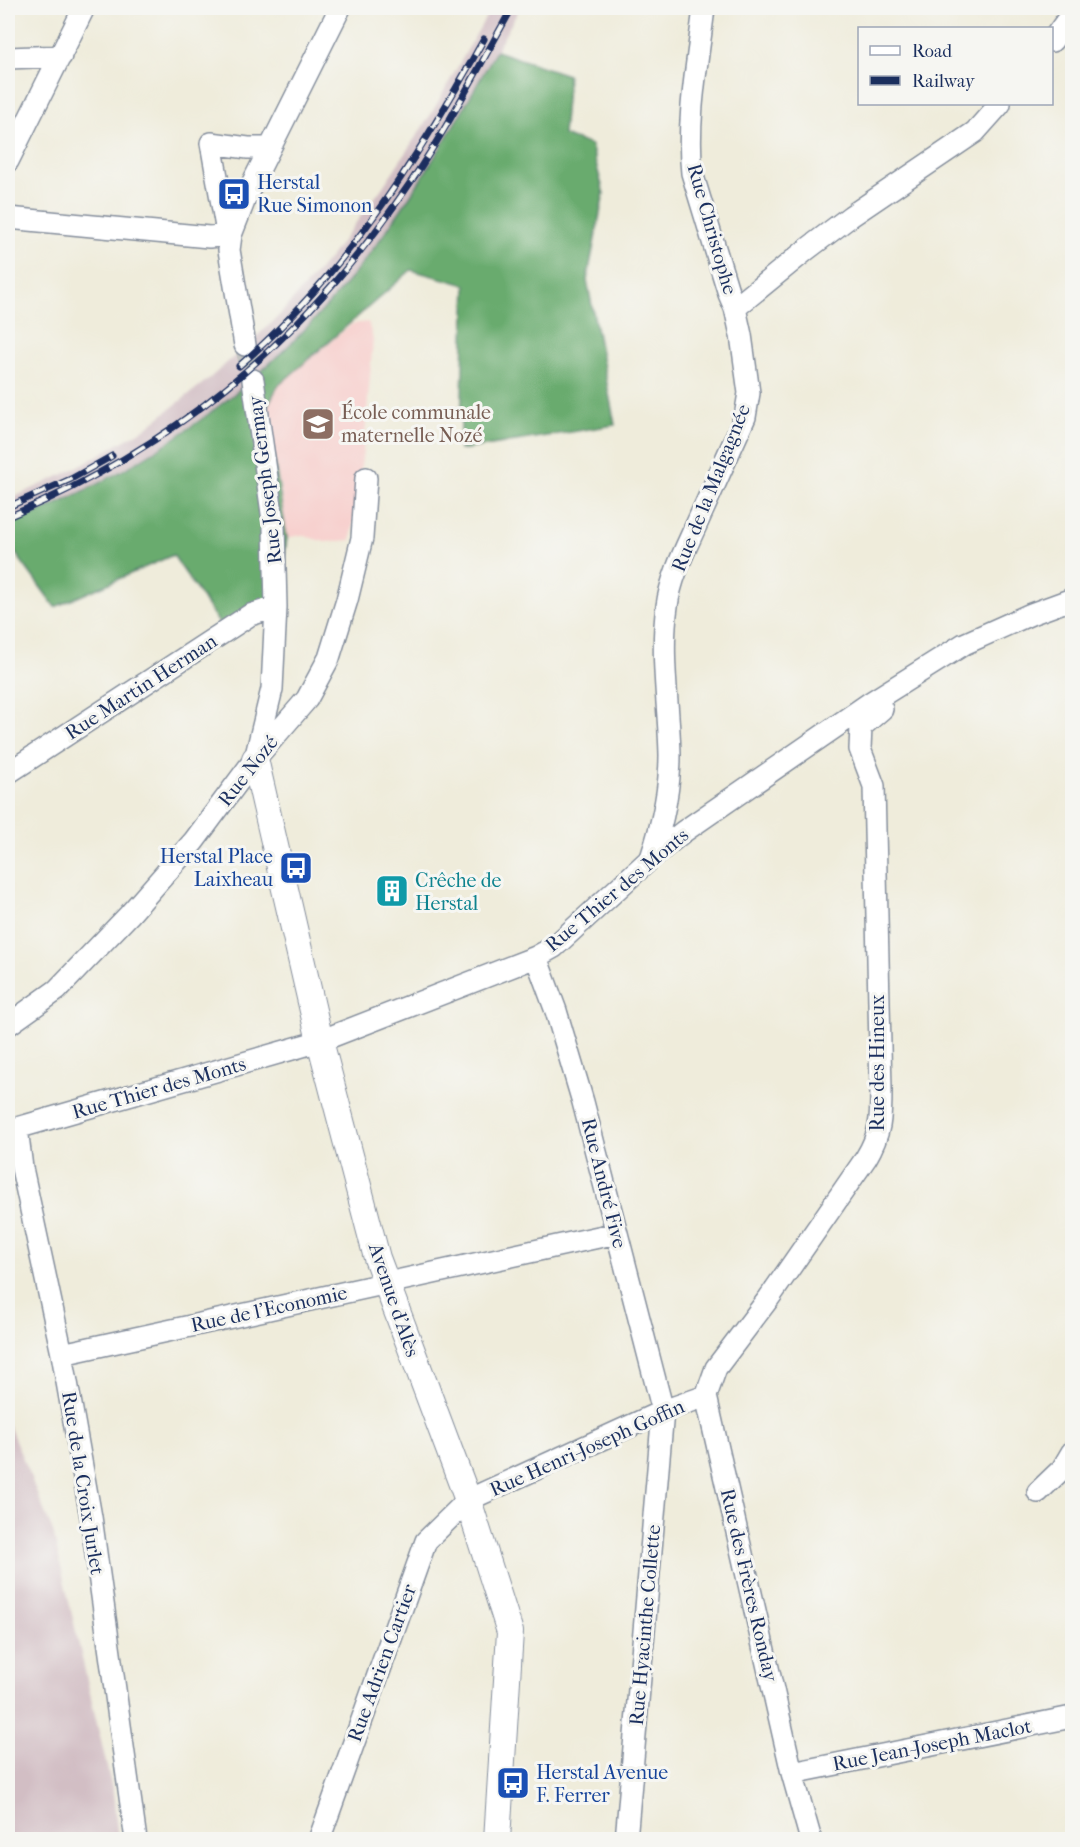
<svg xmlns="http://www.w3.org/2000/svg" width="1080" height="1847" viewBox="0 0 1080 1847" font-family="'IM FELL French Canon',serif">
<rect width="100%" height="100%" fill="#f6f6f2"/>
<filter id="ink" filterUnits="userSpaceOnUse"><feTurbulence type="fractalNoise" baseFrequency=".0167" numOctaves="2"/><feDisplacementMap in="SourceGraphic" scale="12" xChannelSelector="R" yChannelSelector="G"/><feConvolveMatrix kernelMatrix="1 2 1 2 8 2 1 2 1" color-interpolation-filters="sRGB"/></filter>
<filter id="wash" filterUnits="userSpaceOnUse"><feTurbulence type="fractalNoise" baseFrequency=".008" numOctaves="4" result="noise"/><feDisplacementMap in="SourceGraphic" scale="24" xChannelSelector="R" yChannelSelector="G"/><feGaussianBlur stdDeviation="1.35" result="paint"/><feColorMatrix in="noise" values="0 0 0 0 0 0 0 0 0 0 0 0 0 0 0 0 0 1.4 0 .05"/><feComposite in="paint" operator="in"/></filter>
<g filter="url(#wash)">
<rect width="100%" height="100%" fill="#efecdb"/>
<!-- built -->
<path fill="#f7d0ce" d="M368 322 373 339 365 436 351 540 325 542 301 535 287 538 281 491 266 409 277 386 352 324Z"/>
<!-- industrial -->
<path fill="#d2bec4" d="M491 8H520L453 128 406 203 354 274 325 308 274 361 228 399 156 450 79 494 8 525V500L68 472 143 430 211 377 275 320 331 256 382 188 431 114Z
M8 1423 53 1532 113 1793 118 1839H8Z"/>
<!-- forest -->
<path fill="#69ab6e" stroke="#426d66" stroke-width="1.5" d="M496 51 568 75 563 135 591 145 604 193 587 280 615 425 460 450 466 285 411 270 278 386 266 409 287 538 276 607 225 632 173 555 55 607 8 543V525C31 515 55 506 78 494 184 442 280 366 354 274 409 205 453 128 496 51Z"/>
</g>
<g filter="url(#ink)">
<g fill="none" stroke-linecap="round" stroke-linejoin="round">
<!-- minor-tunnel -->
<path stroke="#c5c6c2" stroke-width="21" stroke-dasharray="21 10" stroke-linecap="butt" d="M245 345 253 380"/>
<!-- minor casing -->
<g stroke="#858e9c" stroke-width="24">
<path id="minor" d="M1052 41 1072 13
M8 58 61 56
M8 161 84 8
M8 218 209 237 231 235
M231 235 226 227 211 143 248 148H270
M735 308 806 250 851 216 975 132 1000 104
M245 345 229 250 231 235 247 194 340 8
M253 380 274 527 276 607 272 689 256 755
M8 773 250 615 276 607
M651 858C662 825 670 791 670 755 669 706 660 655 667 606 671 576 686 548 698 521 714 486 729 452 745 417L749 393 741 335 735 308 729 294 692 173C686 120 698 60 704 8
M536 957 556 1011 583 1102 663 1411 626 1840
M8 1025 57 990 129 915 194 841 255 759 307 699 329 658 347 600 362 538 366 478
M17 1128 320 1041 536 957 554 947 651 858 683 832 870 703 964 644 1031 614 1072 599
M17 1128 22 1168 62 1354 91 1517 136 1840
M62 1354 617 1233
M706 1396 716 1368 769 1298 866 1158C881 1133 881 1118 881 1090L874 786 860 749 861 727 882 709
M706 1396 792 1773 811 1840
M1038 1492 1062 1469 1072 1452
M792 1773 1072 1717
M319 1840 426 1541 468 1500 663 1411 706 1396"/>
</g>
<!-- tertiary casing -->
<g stroke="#858e9c" stroke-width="28">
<path id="tertiary" d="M255 759 320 1041 377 1258 468 1500 510 1632 497 1840"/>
</g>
<!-- minor -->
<use href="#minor" stroke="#fff" stroke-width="21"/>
<!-- tertiary -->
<use href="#tertiary" stroke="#fff" stroke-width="26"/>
<!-- rail casing -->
<g stroke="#1b2f5e" stroke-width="7">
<path id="rail" d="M239 366C344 275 417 160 484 39
M8 507 71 479 112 456
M8 517C172 448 297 346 399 199 442 139 476 72 512 8"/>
</g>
<!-- rail -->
<use href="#rail" stroke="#f6f6f2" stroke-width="4.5" stroke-dasharray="14" stroke-linecap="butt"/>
</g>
</g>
<!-- icons -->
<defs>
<g id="bus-square" transform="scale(1.725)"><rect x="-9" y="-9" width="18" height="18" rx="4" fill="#1a4fb4" stroke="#f6f6f2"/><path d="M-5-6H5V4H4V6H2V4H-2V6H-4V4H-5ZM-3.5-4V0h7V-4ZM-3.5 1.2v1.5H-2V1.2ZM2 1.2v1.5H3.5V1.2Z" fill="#fff"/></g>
<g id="school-square" transform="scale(1.725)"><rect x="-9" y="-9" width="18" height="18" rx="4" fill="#8d6e63" stroke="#f6f6f2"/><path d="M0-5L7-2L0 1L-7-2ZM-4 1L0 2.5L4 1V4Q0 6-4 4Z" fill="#fff"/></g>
<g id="building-square" transform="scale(1.725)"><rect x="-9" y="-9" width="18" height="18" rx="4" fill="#0f9aa8" stroke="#f6f6f2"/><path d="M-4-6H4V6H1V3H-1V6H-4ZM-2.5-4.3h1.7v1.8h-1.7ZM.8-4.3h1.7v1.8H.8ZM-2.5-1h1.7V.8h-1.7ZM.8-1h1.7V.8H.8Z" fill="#fff"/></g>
</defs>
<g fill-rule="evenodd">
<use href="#bus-square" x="234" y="194"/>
<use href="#school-square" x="318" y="424"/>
<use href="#bus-square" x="296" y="868"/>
<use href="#building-square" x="392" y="891"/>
<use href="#bus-square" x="513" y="1783"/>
</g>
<g text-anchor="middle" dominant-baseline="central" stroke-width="6" stroke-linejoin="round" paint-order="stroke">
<!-- transit labels -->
<g font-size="20" fill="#164399" stroke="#f6f6f2" text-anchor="start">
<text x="257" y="182">Herstal<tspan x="257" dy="23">Rue Simonon</tspan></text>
<text x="273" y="856" text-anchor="end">Herstal Place<tspan x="273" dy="23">Laixheau</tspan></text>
<text x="536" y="1772">Herstal Avenue<tspan x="536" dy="23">F. Ferrer</tspan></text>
</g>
<!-- street labels -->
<g font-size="20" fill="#1b2f5e" stroke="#f6f6f2">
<text transform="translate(712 229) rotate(74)">Rue Christophe</text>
<text transform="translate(265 480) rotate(-97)">Rue Joseph Germay</text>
<text transform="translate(711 488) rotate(-68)">Rue de la Malgagnée</text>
<text transform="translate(141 687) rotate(-33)">Rue Martin Herman</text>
<text transform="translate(248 771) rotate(-52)">Rue Nozé</text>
<text transform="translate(617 890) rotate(-40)">Rue Thier des Monts</text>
<text transform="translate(877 1063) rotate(-90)">Rue des Hineux</text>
<text transform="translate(159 1088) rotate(-16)">Rue Thier des Monts</text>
<text transform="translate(604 1183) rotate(76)">Rue André Five</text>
<text transform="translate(394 1300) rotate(71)">Avenue d'Alès</text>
<text transform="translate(269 1309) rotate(-12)">Rue de l'Economie</text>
<text transform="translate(587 1448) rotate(-24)">Rue Henri-Joseph Goffin</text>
<text transform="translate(83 1483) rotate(81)">Rue de la Croix Jurlet</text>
<text transform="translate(749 1585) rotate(77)">Rue des Frères Ronday</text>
<text transform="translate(645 1625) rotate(-85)">Rue Hyacinthe Collette</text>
<text transform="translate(382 1663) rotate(-70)">Rue Adrien Cartier</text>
<text transform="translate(932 1745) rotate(-11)">Rue Jean-Joseph Maclot</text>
</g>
<!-- education labels -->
<g font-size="20" fill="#785e54" stroke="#f6f6f2" text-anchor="start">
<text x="341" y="412">École communale<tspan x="341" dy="23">maternelle Nozé</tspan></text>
</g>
<!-- culture labels -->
<g font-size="20" fill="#0d838f" stroke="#f6f6f2" text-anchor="start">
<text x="415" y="880">Crêche de<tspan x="415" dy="23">Herstal</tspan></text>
</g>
</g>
<!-- margin -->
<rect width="1080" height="1847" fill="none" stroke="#f6f6f2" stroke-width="30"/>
<!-- legend -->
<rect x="858" y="27" width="195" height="78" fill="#f6f6f2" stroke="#9ea6b7" stroke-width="1.5"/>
<rect x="870" y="46" width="30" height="9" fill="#ffffff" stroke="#9ea6b7" stroke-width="1.5"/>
<text x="912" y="57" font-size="18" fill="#1b2f5e">Road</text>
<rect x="870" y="76" width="30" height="9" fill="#1b2f5e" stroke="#9ea6b7" stroke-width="1.5"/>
<text x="912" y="87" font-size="18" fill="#1b2f5e">Railway</text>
</svg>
